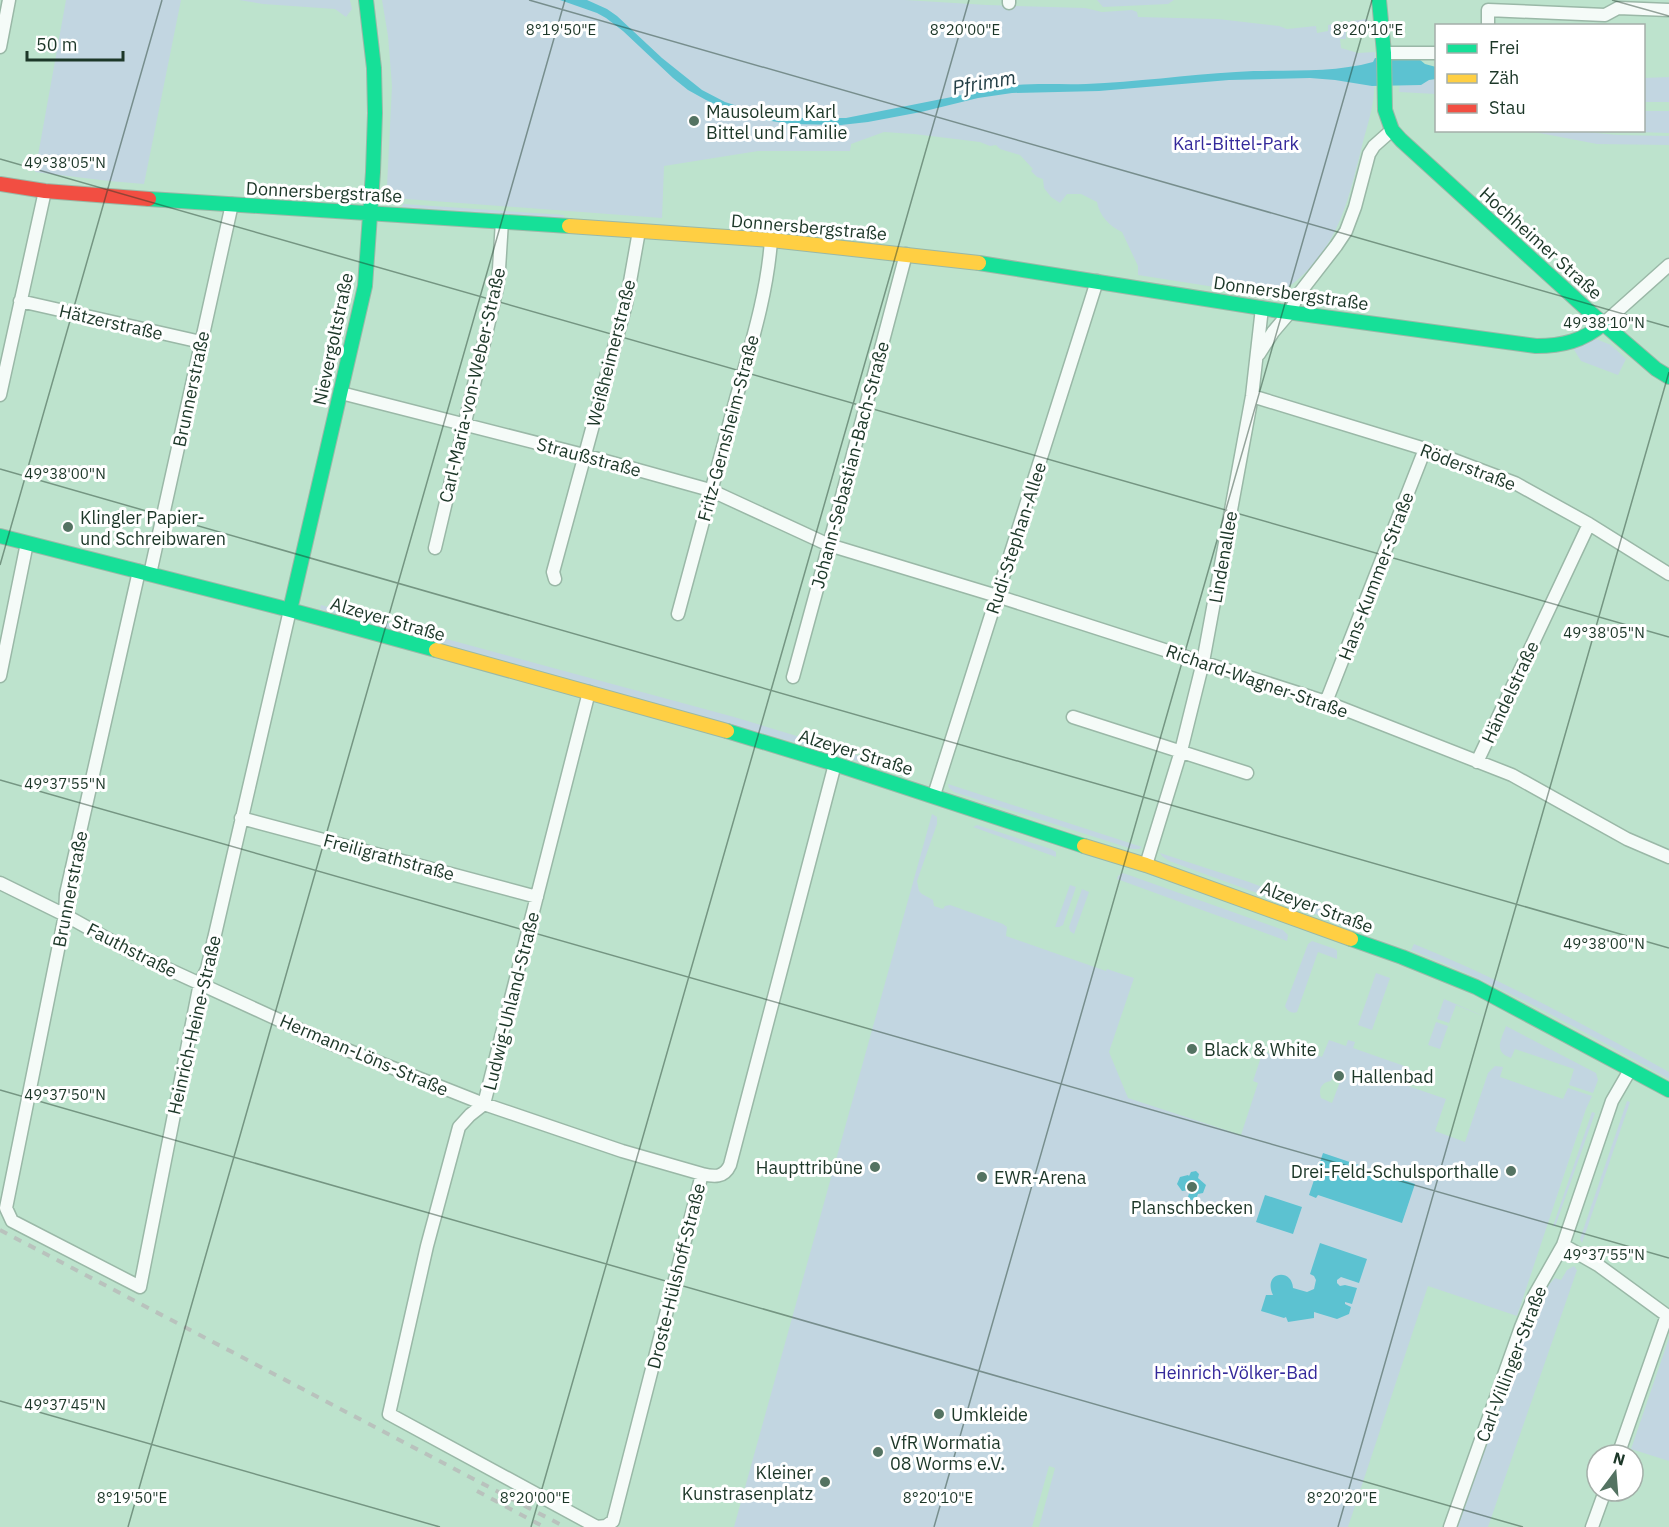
<svg xmlns="http://www.w3.org/2000/svg" width="1669" height="1527" viewBox="0 0 1669 1527" font-family="'IBM Plex Sans',sans-serif">
<rect width="100%" height="100%" fill="#bde3cd"/>
<!-- green -->
<path fill="#c2d6e1" fill-rule="evenodd" d="M66 0H181L144 184 109 181 35 172Z
M239 0H350L352 9 346 17 335 9 263 4Z
M382 0H905L987 5 1085 8 1102 12 1132 10 1137 12 1138 17 1218 19 1279 26 1287 29 1316 26 1317 33 1328 31V25L1366 19 1372 25 1346 30V39H1340L1341 48 1358 53 1375 52C1375 65 1375 79 1374 93 1373 110 1366 129 1362 146 1350 193 1342 234 1308 270 1295 283 1284 292 1266 295L1138 275V266L1122 232C1110 227 1099 215 1097 202L1081 194H1067L1060 203 1051 197 1044 188 1043 179 1037 177 1031 171 1033 169 1020 155 1000 149 996 145 990 146 980 142 914 134 884 132 851 144 850 151H758L664 166 662 218 393 198 391 196 393 193 391 191 389 192 387 186 392 86 388 36Z
M1097 0H1174L1168 4 1103 7Z
M1669 77V102H1644V78Z
M1436 79V94L1399 92 1400 84Z
M1644 111H1669V133L1605 131 1644 130Z
M1567 130 1617 135 1669 136V145L1597 144 1529 131Z
M403 204 564 215V218L402 207Z
M1596 339 1611 345 1626 359 1618 375 1581 361 1573 348Z
M321 605 734 717 813 741 811 747 320 609Z
M821 744 872 760 871 765 819 750Z
M948 784 1142 847 1139 849H1132L954 792 949 788Z
M932 814 937 817V824L917 881 919 891 922 894 933 900 934 906 943 909 945 906 950 905 1003 924 1007 927 1006 936 1106 971 1107 969 1134 978 1109 1052 1128 1098 1241 1135 1258 1083 1253 1081 1263 1051 1278 1057 1282 1043 1322 1057 1329 1040 1346 1046 1348 1040 1355 1042 1353 1048 1410 1068 1405 1085 1446 1099 1435 1131 1465 1142 1488 1073 1495 1066 1503 1067 1500 1077 1563 1099 1568 1088 1592 1096 1586 1109 1517 1316 1428 1286 1348 1527H1039L1055 1468 1049 1466 1032 1527H734ZM1333 1076 1341 1079 1332 1103 1321 1098C1318 1089 1322 1082 1331 1081Z
M977 825 1051 849 1056 852V857L973 827Z
M1160 853 1249 882 1373 929 1370 934 1169 861 1162 856Z
M1123 873 1283 930 1288 935 1287 941 1117 879 1118 876Z
M1070 885 1076 887 1063 925 1059 927H1055Z
M1082 889 1089 892 1074 934 1070 931 1069 927Z
M1312 941 1335 949 1337 951V959L1318 952 1297 1012C1292 1014 1287 1011 1285 1006L1308 944Z
M1414 944C1503 980 1585 1025 1669 1072V1079C1585 1032 1501 985 1411 950Z
M1376 973 1390 978 1372 1030 1358 1025Z
M1444 999 1495 1021 1456 1005 1449 1023 1437 1019Z
M1436 1022 1448 1026 1440 1049 1428 1045Z
M1506 1026 1596 1073 1598 1080 1593 1093 1569 1085 1574 1069 1515 1049 1511 1058C1493 1052 1501 1040 1506 1026Z
M1627 1101 1630 1102 1582 1243 1580 1239Z
M1592 1112 1595 1113 1555 1227 1553 1226Z
M1574 1266 1577 1270 1488 1527H1457L1525 1330 1545 1289 1555 1278 1561 1280 1567 1270Z
M1669 1338V1461L1631 1449Z"/>
<!-- water -->
<path fill="#5cc2d1" d="M560 0H587L607 9 617 16 662 58 702 90 725 102 756 112 803 118H846L977 92C1013 81 1049 85 1086 84 1136 82 1186 75 1236 72 1280 69 1331 74 1373 62L1375 58 1419 59 1425 64 1436 67V79L1429 80 1421 85 1372 86 1335 80 1310 78 1229 80 1099 91 1012 93 978 98 921 112 868 122 841 125 790 124 753 118 730 111 706 100 688 90 673 78 623 31 606 18 597 13Z
M1323 1153 1415 1184 1402 1223 1318 1195 1316 1198 1309 1195Z
M1196 1171 1199 1174 1198 1178 1206 1185 1203 1193 1198 1194 1196 1199 1191 1200 1188 1197 1190 1190 1182 1191 1177 1184 1180 1177 1188 1175 1189 1176 1191 1172Z
M1265 1195 1302 1207 1293 1234 1256 1222Z
M1320 1243 1367 1259 1359 1283 1341 1277 1337 1280V1283L1340 1286 1345 1285 1357 1288 1352 1304 1345 1302V1304L1351 1307 1349 1314 1337 1319 1314 1312V1318L1288 1322 1286 1317 1284 1318 1261 1311 1266 1295H1273C1262 1272 1292 1267 1293 1288L1307 1292 1314 1289 1316 1280 1314 1276 1310 1274Z"/>
<g fill="none" stroke-linecap="round" stroke-linejoin="round">
<!-- street casing -->
<g stroke="#9ab8a7" stroke-width="15">
<path id="street" d="M1009 3V0
M1488 26V10L1605 15 1618 8 1669 10
M0 47 9 0
M1384 53H1436
M20 301 201 342
M1603 324 1669 265
M1259 354 1273 332 1290 312 1298 295 1336 246 1346 231 1355 207 1369 154 1374 146 1392 130
M341 393 584 455 710 490 829 545 997 596 1326 702 1512 775 1627 839 1669 857
M0 395 45 191
M1252 396 1425 449 1515 483 1589 524 1669 574
M435 548 497 288 499 269 502 221
M139 571 66 894 65 915 6 1208 12 1221 140 1287 200 983 207 969 290 610
M150 574 232 204
M555 579 553 572 626 304 639 231
M678 614C696 546 714 478 733 410 748 354 767 298 771 240
M0 676 27 543
M793 677 829 545 906 254
M589 692 484 1104 470 1115 459 1127 427 1246 389 1414 597 1527 606 1526 613 1521 702 1174C714 1177 724 1178 730 1165L835 764
M1326 702 1425 449
M1073 717 1247 773
M1477 762 1589 524
M934 795 1097 281
M241 818 537 897
M1146 865 1181 751 1203 662 1252 396 1262 308
M0 883 65 915 133 953 327 1042 484 1104 622 1151 702 1174
M1563 1245 1598 1265 1669 1317
M1618 1455 1667 1315
M1450 1527 1521 1327 1534 1296 1563 1245 1612 1101 1630 1070
M1592 1527 1605 1491"/>
</g>
<!-- fast casing -->
<g stroke="#9ab8a7" stroke-width="16">
<path id="fast" d="M1379 0 1384 53 1385 110 1392 130 1401 140 1591 313 1656 369 1669 377
M149 199 569 226
M979 263 1280 311 1536 346C1562 346 1583 341 1603 324
M0 536 290 610 436 650
M290 610 365 286 373 172 375 113 374 68 366 0
M727 731 835 764 1084 846
M1351 939 1402 957 1476 987 1669 1090"/>
</g>
<!-- slow casing -->
<g stroke="#9ab8a7" stroke-width="16">
<path id="slow" d="M569 226 771 240 979 263
M436 650 727 731
M1084 846 1146 865 1351 939"/>
</g>
<!-- jam casing -->
<g stroke="#9ab8a7" stroke-width="16">
<path id="jam" d="M0 184 45 191 149 199"/>
</g>
<!-- street -->
<use href="#street" stroke="#f5fbf8" stroke-width="12"/>
<!-- fast -->
<use href="#fast" stroke="#16e098" stroke-width="14"/>
<!-- slow -->
<use href="#slow" stroke="#ffcf43" stroke-width="14"/>
<!-- jam -->
<use href="#jam" stroke="#f24e42" stroke-width="14"/>
<!-- rail -->
<path stroke="#b9c2bd" stroke-width="4" stroke-dasharray="8 8" stroke-linecap="butt" d="M0 1230 565 1527
M477 1491 544 1527"/>
</g>
<!-- ticks -->
<path fill="none" stroke="#1c3728" stroke-width="1.5" stroke-opacity="0.45" d="M529 0 1669 327M1612 0 1669 16M0 159 1669 637M0 469 1669 948M0 565 162 0M0 780 1669 1258M0 1090 1523 1527M0 1401 440 1527M128 1527 565 0M531 1527 969 0M934 1527 1372 0M1338 1527 1669 372"/>
<!-- markers -->
<g fill="#547362" stroke="#fff" stroke-width="2">
<circle cx="694" cy="121" r="6"/>
<circle cx="68" cy="527" r="6"/>
<circle cx="1192" cy="1049" r="6"/>
<circle cx="1339" cy="1076" r="6"/>
<circle cx="875" cy="1167" r="6"/>
<circle cx="1511" cy="1171" r="6"/>
<circle cx="982" cy="1177" r="6"/>
<circle cx="1192" cy="1187" r="6"/>
<circle cx="939" cy="1414" r="6"/>
<circle cx="878" cy="1452" r="6"/>
<circle cx="825" cy="1482" r="6"/>
</g>
<g text-anchor="middle" dominant-baseline="central" stroke-width="6" stroke-linejoin="round" paint-order="stroke">
<!-- poi labels -->
<g font-size="18" fill="#1c3728" stroke="#fff" text-anchor="start">
<text x="706" y="111">Mausoleum Karl<tspan x="706" dy="21">Bittel und Familie</tspan></text>
<text x="80" y="517">Klingler Papier-<tspan x="80" dy="21">und Schreibwaren</tspan></text>
<text x="1204" y="1049">Black &amp; White</text>
<text x="1351" y="1076">Hallenbad</text>
<text x="863" y="1167" text-anchor="end">Haupttribüne</text>
<text x="1499" y="1171" text-anchor="end">Drei-Feld-Schulsporthalle</text>
<text x="994" y="1177">EWR-Arena</text>
<text x="1192" y="1207" text-anchor="middle">Planschbecken</text>
<text x="951" y="1414">Umkleide</text>
<text x="890" y="1442">VfR Wormatia<tspan x="890" dy="21">08 Worms e.V.</tspan></text>
<text x="813" y="1472" text-anchor="end">Kleiner<tspan x="813" dy="21">Kunstrasenplatz</tspan></text>
</g>
<!-- park labels -->
<g font-size="18" fill="#34299b" stroke="#fff">
<text x="1236" y="143">Karl-Bittel-Park</text>
<text x="1236" y="1372">Heinrich-Völker-Bad</text>
</g>
<!-- street labels -->
<g font-size="18" fill="#1c3728" stroke="#fff">
<text transform="translate(324 192) rotate(3)">Donnersbergstraße</text>
<text transform="translate(809 227) rotate(5)">Donnersbergstraße</text>
<text transform="translate(1541 243) rotate(42)">Hochheimer Straße</text>
<text transform="translate(1291 293) rotate(8)">Donnersbergstraße</text>
<text transform="translate(111 322) rotate(13)">Hätzerstraße</text>
<text transform="translate(333 339) rotate(-78)">Nievergoltstraße</text>
<text transform="translate(611 353) rotate(-76)">Weißheimerstraße</text>
<text transform="translate(472 385) rotate(-77)">Carl-Maria-von-Weber-Straße</text>
<text transform="translate(191 389) rotate(-78)">Brunnerstraße</text>
<text transform="translate(728 428) rotate(-75)">Fritz-Gernsheim-Straße</text>
<text transform="translate(589 457) rotate(15)">Straußstraße</text>
<text transform="translate(850 465) rotate(-75)">Johann-Sebastian-Bach-Straße</text>
<text transform="translate(1468 467) rotate(21)">Röderstraße</text>
<text transform="translate(1016 538) rotate(-72)">Rudi-Stephan-Allee</text>
<text transform="translate(1223 557) rotate(-80)">Lindenallee</text>
<text transform="translate(1376 576) rotate(-69)">Hans-Kummer-Straße</text>
<text transform="translate(388 619) rotate(16)">Alzeyer Straße</text>
<text transform="translate(1257 681) rotate(19)">Richard-Wagner-Straße</text>
<text transform="translate(1510 692) rotate(-65)">Händelstraße</text>
<text transform="translate(856 752) rotate(17)">Alzeyer Straße</text>
<text transform="translate(389 857) rotate(15)">Freiligrathstraße</text>
<text transform="translate(70 889) rotate(-79)">Brunnerstraße</text>
<text transform="translate(1317 907) rotate(20)">Alzeyer Straße</text>
<text transform="translate(132 950) rotate(27)">Fauthstraße</text>
<text transform="translate(511 1001) rotate(-76)">Ludwig-Uhland-Straße</text>
<text transform="translate(194 1025) rotate(-77)">Heinrich-Heine-Straße</text>
<text transform="translate(364 1055) rotate(23)">Hermann-Löns-Straße</text>
<text transform="translate(676 1276) rotate(-76)">Droste-Hülshoff-Straße</text>
<text transform="translate(1511 1364) rotate(-69)">Carl-Villinger-Straße</text>
</g>
<!-- water labels -->
<g font-size="20" font-style="italic" fill="#254047" stroke="#fff">
<text transform="translate(984 82) rotate(-10)">Pfrimm</text>
</g>
</g>
<g font-size="15" text-anchor="middle" fill="#1c3728" stroke="#fff" stroke-width="6" stroke-linejoin="round" paint-order="stroke">
<text x="561" y="35">8°19'50"E</text>
<text x="965" y="35">8°20'00"E</text>
<text x="1368" y="35">8°20'10"E</text>
<text x="65" y="168">49°38'05"N</text>
<text x="1604" y="328">49°38'10"N</text>
<text x="65" y="479">49°38'00"N</text>
<text x="1604" y="638">49°38'05"N</text>
<text x="65" y="789">49°37'55"N</text>
<text x="1604" y="949">49°38'00"N</text>
<text x="65" y="1100">49°37'50"N</text>
<text x="1604" y="1260">49°37'55"N</text>
<text x="65" y="1410">49°37'45"N</text>
<text x="132" y="1503">8°19'50"E</text>
<text x="535" y="1503">8°20'00"E</text>
<text x="938" y="1503">8°20'10"E</text>
<text x="1342" y="1503">8°20'20"E</text>
</g>
<!-- legend -->
<rect x="1435" y="24" width="210" height="108" fill="#ffffff" stroke="#a4afa9" stroke-width="1.5"/>
<rect x="1447" y="44" width="30" height="9" fill="#16e098" stroke="#a4afa9" stroke-width="1.5"/>
<text x="1489" y="54" font-size="18" fill="#1c3728">Frei</text>
<rect x="1447" y="74" width="30" height="9" fill="#ffcf43" stroke="#a4afa9" stroke-width="1.5"/>
<text x="1489" y="84" font-size="18" fill="#1c3728">Zäh</text>
<rect x="1447" y="104" width="30" height="9" fill="#f24e42" stroke="#a4afa9" stroke-width="1.5"/>
<text x="1489" y="114" font-size="18" fill="#1c3728">Stau</text>
<!-- north arrow -->
<g transform="translate(1615 1473) rotate(16)"><circle r="28" fill="#ffffff" stroke="#a4afa9" stroke-width="1.5"/>
<path d="M0-4.5L10 22L0 15L-10 22Z" fill="#547362"/>
<text y="-9" font-size="16" font-weight="bold" text-anchor="middle" fill="#1c3728">N</text>
</g>
<!-- scale -->
<path d="M27 51v9h96v-9" fill="none" stroke="#1c3728" stroke-width="3"/>
<text x="36" y="51" font-size="18" fill="#1c3728" stroke="#ffffff" stroke-width="4.5" paint-order="stroke">50 m</text>
</svg>
